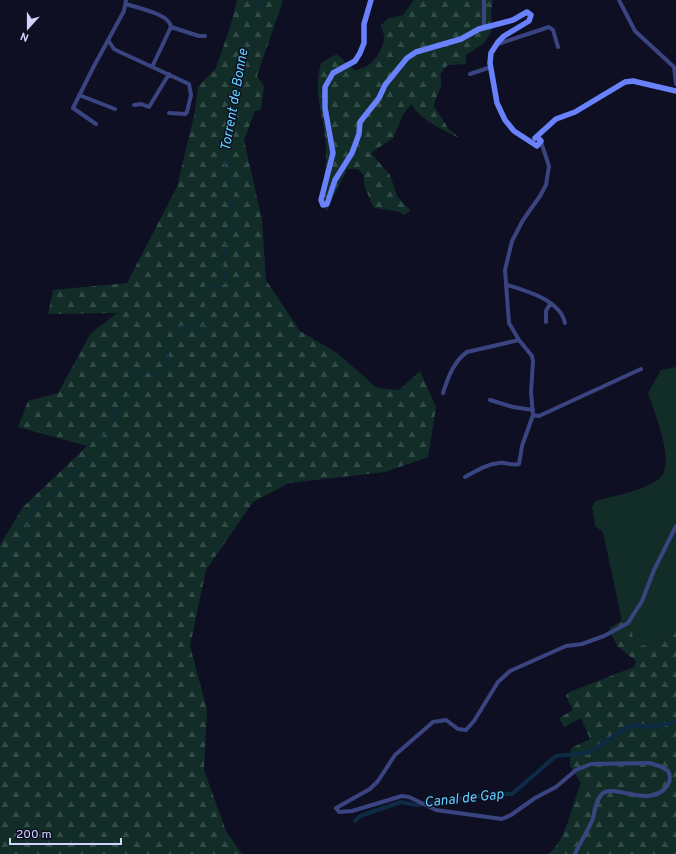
<svg xmlns="http://www.w3.org/2000/svg" width="676" height="854" viewBox="0 0 676 854" font-family="Overpass,sans-serif">
<defs>
<pattern id="forest-firs" width="22" height="20" patternUnits="userSpaceOnUse"><rect width="22" height="20" fill="#122d27"/><path d="M5 1l3.5 6h-7zM16 11l3.5 6h-7z" fill="#334b47"/></pattern>
</defs>
<rect width="100%" height="100%" fill="#0e0f23"/>
<!-- grass -->
<path fill="#122d27" d="M676 367V632L655 642 641 646 633 639 632 629 622 621 603 532 595 526 592 507 596 501C613 496 647 490 660 478 676 462 654 412 648 393L661 370Z"/>
<!-- forest -->
<path fill="url(#forest-firs)" d="M237 0H283L257 76 264 86 261 110 255 111 244 140 262 220 266 280 300 331 337 353 377 388 399 390 420 371 436 407 428 457 385 472 289 483 253 502 206 570 190 646 207 710 204 770 226 831 242 854H0V545L23 507 87 446 18 427 28 401 58 393 91 333 117 313 48 314 53 290 127 283 177 187 194 116 198 87 216 68 231 24Z
M414 0H493L491 12 492 31 484 43 466 55V64L448 65 440 74C445 89 436 92 434 106L448 128 459 138C442 129 421 121 411 104L403 115 393 138 371 153 390 175 397 196 410 210 409 212 404 215C396 208 383 211 373 207L364 185V176L358 169H347L326 212C321 191 327 169 326 148 325 118 312 95 321 63L337 54 354 70C370 69 380 56 384 40 385 36 382 29 381 25L389 18 403 15Z
M622 621 632 629 633 639 641 646 655 642 676 632V854H548C566 843 572 803 581 783L570 766 571 748 590 739 581 718 564 727 559 718 573 710 566 696 569 692 634 667 636 661 617 646 609 628Z"/>
<g fill="none" stroke-linecap="round" stroke-linejoin="round">
<!-- stream -->
<path stroke="#0d2b44" stroke-width="1" d="M0 564 6 560 22 538 35 504 60 489 67 480 77 475 84 458 95 459 101 450 102 436 111 429 115 412 132 390 138 369 155 375 166 369 171 342 180 325 196 332 205 324 206 284 220 287 225 283 223 262 234 194 225 168V154L242 55 259 0"/>
<!-- canal -->
<path stroke="#0d2b44" stroke-width="4" d="M355 821 360 816 401 802 416 805 493 794H512L556 756 587 753 598 747 627 727 635 725 653 727 676 722"/>
<!-- street -->
<path stroke="#3a4481" stroke-width="4" d="M484 0V28
M619 0 635 31 674 67 676 84
M126 4C138 8 170 14 171 27L152 67
M171 27 199 36H205
M108 40 114 49 120 52 189 84 191 95 187 112 185 114 169 113
M498 44 549 27 553 30 558 47
M470 74 491 67
M79 95 115 109
M134 105 141 104 149 107 169 74
M96 124 73 108 94 66 124 11 126 0
M507 285C527 291 560 300 565 323
M546 322V311L550 304
M443 393C448 378 453 362 467 352L519 340
M490 400 513 407 533 410
M533 415 539 416 552 410 641 369
M465 477C476 471 487 464 499 463 506 462 512 466 519 464L522 446 533 415 531 392 533 361 532 356 519 340 509 323 505 270 512 241 523 220 540 196 546 185 549 166 541 142
M575 854C580 842 589 830 593 818 595 810 596 799 603 793 616 784 650 809 667 786 670 782 671 776 668 771L662 767 650 763 591 764 576 770 556 787 535 798 511 815 502 819 436 810 409 797 402 796 352 811 339 812 336 808 370 789 378 781 395 755 433 722 446 720 458 729 466 730 474 721 498 682 510 671 566 646 582 644 604 636 628 623 642 601 654 570 676 526"/>
<!-- secondary -->
<path stroke="#6a81fc" stroke-width="5.5" d="M371 0 364 24V43L360 53 355 61 333 73 325 87V108L333 153 321 200 323 205 327 204 335 180 352 153 359 134 360 122 379 98 385 85 407 58 416 52 461 39 479 29 513 20 527 12 531 15 529 21 504 36 498 42 491 53 490 63 497 103 505 120 514 131 537 146 541 141 537 137
M535 138 556 119 575 112 625 82 633 81 676 91"/>
</g>
<g text-anchor="middle" dominant-baseline="central" stroke-width="3" stroke-linejoin="round" paint-order="stroke">
<!-- water labels -->
<g font-size="14" font-style="italic" fill="#61d1fc" stroke="#0e0f23">
<text transform="translate(235 100) rotate(-80)">Torrent de Bonne</text>
<text transform="translate(464 799) rotate(-6)">Canal de Gap</text>
</g>
</g>
<!-- north arrow -->
<g transform="translate(28 28) rotate(201)" stroke="#0e0f23" stroke-width="3" paint-order="stroke">
<path d="M0-3L7 15L0 10L-7 15Z" fill="#d1d4fe"/>
<text y="-6" font-size="11" font-weight="bold" text-anchor="middle" fill="#d1d4fe">N</text>
</g>
<!-- scale -->
<path d="M10 838v6h111v-6" fill="none" stroke="#d1d4fe" stroke-width="2"/>
<text x="16" y="838" font-size="12" fill="#d1d4fe" stroke="#0e0f23" stroke-width="3" paint-order="stroke">200 m</text>
</svg>
